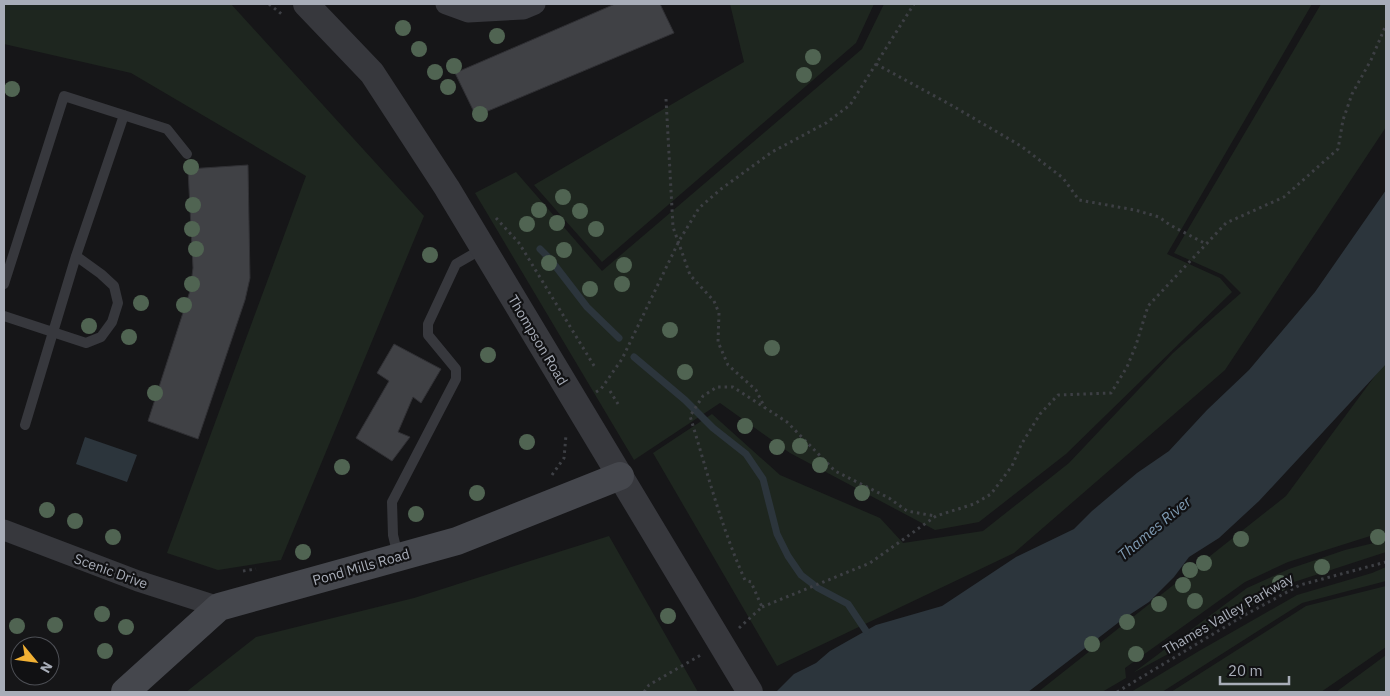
<svg xmlns="http://www.w3.org/2000/svg" width="1390" height="696" viewBox="0 0 1390 696" font-family="'IBM Plex Sans',sans-serif">
<rect width="100%" height="100%" fill="#161618"/>
<!-- green -->
<path fill="#1e261f" d="M4 4H231L424 216 281 560 218 570 167 553 306 176 131 73 4 44Z
M730 4H874L856 43 602 262 534 185 744 62Z
M884 4H1312L1167 254 1220 278 1232 292 1066 454 979 522 935 530 790 453 720 403 634 460 475 193 516 172 602 271 862 49Z
M1321 4H1386V127L1225 370 1014 553 777 666 653 453 712 414 780 475 880 518 903 543 983 531 1069 463 1173 353 1241 293 1223 275 1174 253Z
M1386 361V531L1288 562 1245 582 1125 668 1126 678 1102 692H1038L1286 496Z
M609 536 698 692H186L256 637 414 598Z
M1386 540V552L1294 582 1241 611 1181 647 1133 673 1247 588 1289 569 1345 550Z
M1386 567V581L1302 603 1162 692H1131L1199 651 1297 595 1372 573Z
M1386 586V647L1321 692H1171L1306 606Z
M1386 655V692H1336Z"/>
<!-- water -->
<path fill="#2c353c" d="M1386 190V364L1259 501 1219 538 1189 557 1174 577 1149 602 1123 619 1028 692H776L794 674 816 663 830 651 876 625 942 606 1016 557 1074 529 1092 511 1137 473 1169 451 1207 410 1249 370 1315 292Z
M85 437 137 455 127 482 76 464Z"/>
<g fill="none" stroke-linecap="round" stroke-linejoin="round">
<!-- stream -->
<path stroke="#2c353c" stroke-width="7" d="M540 249 550 259 587 307 619 338
M634 357 685 400 713 428 746 454 763 479 777 534 788 556 801 575 818 588 848 604 866 631"/>
</g>
<!-- building -->
<path fill="#404145" stroke="#303034" d="M615 4H660L674 33 476 116 455 73Z
M248 165 250 278 245 300 198 439 148 421 190 291 193 268 188 169Z
M394 344 441 369 421 403 413 397 398 432 410 437 392 461 356 438 389 381 377 373Z"/>
<g fill="none" stroke-linecap="round" stroke-linejoin="round">
<!-- path -->
<path stroke="#3d3f44" stroke-width="3" stroke-dasharray="2.5 4" stroke-linecap="butt" d="M269 4 284 16
M876 64 951 105 1021 146 1063 178 1079 200 1135 210 1159 217 1170 225 1206 244
M666 99 673 227 690 275 714 301 719 313 718 342 728 365 756 390 765 408
M496 218 519 243 596 369
M610 391 618 404
M596 392 601 389 622 359 679 241 699 208 721 189 772 152 826 123 850 105 914 4
M552 475 564 458 566 435
M243 571 256 569
M762 607 870 563 936 516 974 504 991 494 1012 466 1021 445 1040 414 1058 395 1111 393 1127 367 1136 345 1148 306 1226 223 1284 197 1338 149 1343 120 1352 94 1371 60 1386 25
M739 628 762 607 751 582 745 580C721 527 707 471 690 416L703 396 717 387H733L787 422 835 471 889 498 907 511 935 516
M644 692 649 685 701 655
M1117 692 1243 616 1300 585 1386 562"/>
<!-- service -->
<path stroke="#37383d" stroke-width="10" d="M4 284 64 96 167 129 187 154
M4 316 86 343 101 337 112 322 118 303 114 286 101 274 76 256
M25 425 76 256 124 115
M398 556 393 535 392 502 456 379V369L428 335V324L456 264 482 249"/>
<!-- minor -->
<path stroke="#37383d" stroke-width="21" d="M446 4 468 12 523 9 535 4
M4 530 138 581 219 607"/>
<!-- tertiary -->
<path stroke="#37383d" stroke-width="26" d="M306 4 372 73 447 188 750 692"/>
<!-- secondary -->
<path stroke="#45474d" stroke-width="28" d="M125 692 219 607 457 541 620 476"/>
</g>
<!-- trees -->
<g fill="#506452">
<circle cx="403" cy="28" r="8"/>
<circle cx="497" cy="36" r="8"/>
<circle cx="419" cy="49" r="8"/>
<circle cx="813" cy="57" r="8"/>
<circle cx="454" cy="66" r="8"/>
<circle cx="435" cy="72" r="8"/>
<circle cx="804" cy="75" r="8"/>
<circle cx="448" cy="87" r="8"/>
<circle cx="12" cy="89" r="8"/>
<circle cx="480" cy="114" r="8"/>
<circle cx="191" cy="167" r="8"/>
<circle cx="563" cy="197" r="8"/>
<circle cx="193" cy="205" r="8"/>
<circle cx="539" cy="210" r="8"/>
<circle cx="580" cy="211" r="8"/>
<circle cx="557" cy="223" r="8"/>
<circle cx="527" cy="224" r="8"/>
<circle cx="192" cy="229" r="8"/>
<circle cx="596" cy="229" r="8"/>
<circle cx="196" cy="249" r="8"/>
<circle cx="564" cy="250" r="8"/>
<circle cx="430" cy="255" r="8"/>
<circle cx="549" cy="263" r="8"/>
<circle cx="624" cy="265" r="8"/>
<circle cx="192" cy="284" r="8"/>
<circle cx="622" cy="284" r="8"/>
<circle cx="590" cy="289" r="8"/>
<circle cx="141" cy="303" r="8"/>
<circle cx="184" cy="305" r="8"/>
<circle cx="89" cy="326" r="8"/>
<circle cx="670" cy="330" r="8"/>
<circle cx="129" cy="337" r="8"/>
<circle cx="772" cy="348" r="8"/>
<circle cx="488" cy="355" r="8"/>
<circle cx="685" cy="372" r="8"/>
<circle cx="155" cy="393" r="8"/>
<circle cx="745" cy="426" r="8"/>
<circle cx="527" cy="442" r="8"/>
<circle cx="800" cy="446" r="8"/>
<circle cx="777" cy="447" r="8"/>
<circle cx="820" cy="465" r="8"/>
<circle cx="342" cy="467" r="8"/>
<circle cx="477" cy="493" r="8"/>
<circle cx="862" cy="493" r="8"/>
<circle cx="47" cy="510" r="8"/>
<circle cx="416" cy="514" r="8"/>
<circle cx="75" cy="521" r="8"/>
<circle cx="113" cy="537" r="8"/>
<circle cx="1378" cy="537" r="8"/>
<circle cx="1241" cy="539" r="8"/>
<circle cx="303" cy="552" r="8"/>
<circle cx="1204" cy="563" r="8"/>
<circle cx="1322" cy="567" r="8"/>
<circle cx="1190" cy="570" r="8"/>
<circle cx="1280" cy="583" r="8"/>
<circle cx="1183" cy="585" r="8"/>
<circle cx="1195" cy="601" r="8"/>
<circle cx="1159" cy="604" r="8"/>
<circle cx="102" cy="614" r="8"/>
<circle cx="668" cy="616" r="8"/>
<circle cx="1127" cy="622" r="8"/>
<circle cx="55" cy="625" r="8"/>
<circle cx="17" cy="626" r="8"/>
<circle cx="126" cy="627" r="8"/>
<circle cx="1092" cy="644" r="8"/>
<circle cx="105" cy="651" r="8"/>
<circle cx="1136" cy="654" r="8"/>
</g>
<g text-anchor="middle" dominant-baseline="central" stroke-width="4.5" stroke-linejoin="round" paint-order="stroke">
<!-- street labels -->
<g font-size="14" fill="#a8adb8" stroke="#111113">
<text transform="translate(538 340) rotate(59)">Thompson Road</text>
<text transform="translate(361 567) rotate(-16)">Pond Mills Road</text>
<text transform="translate(111 571) rotate(20)">Scenic Drive</text>
<text transform="translate(1228 614) rotate(-30)">Thames Valley Parkway</text>
</g>
<!-- water labels -->
<g font-size="15" font-style="italic" fill="#7f9bb3" stroke="#111113">
<text transform="translate(1154 528) rotate(-40)">Thames River</text>
</g>
</g>
<!-- border -->
<rect width="1390" height="696" fill="none" stroke="#a8adb8" stroke-width="10"/>
<!-- north arrow -->
<g transform="translate(35 661) rotate(119)"><circle r="24" fill="#111113" stroke="#4d4f55"/>
<path d="M0-4L9 19L0 12L-9 19Z" fill="#f2b134"/>
<text y="-8" font-size="14" font-weight="bold" text-anchor="middle" fill="#a8adb8">N</text>
</g>
<!-- scale -->
<path d="M1220 676v8h69v-8" fill="none" stroke="#a8adb8" stroke-width="2.5"/>
<text x="1228" y="676" font-size="15" fill="#a8adb8" stroke="#111113" stroke-width="4" paint-order="stroke">20 m</text>
</svg>
